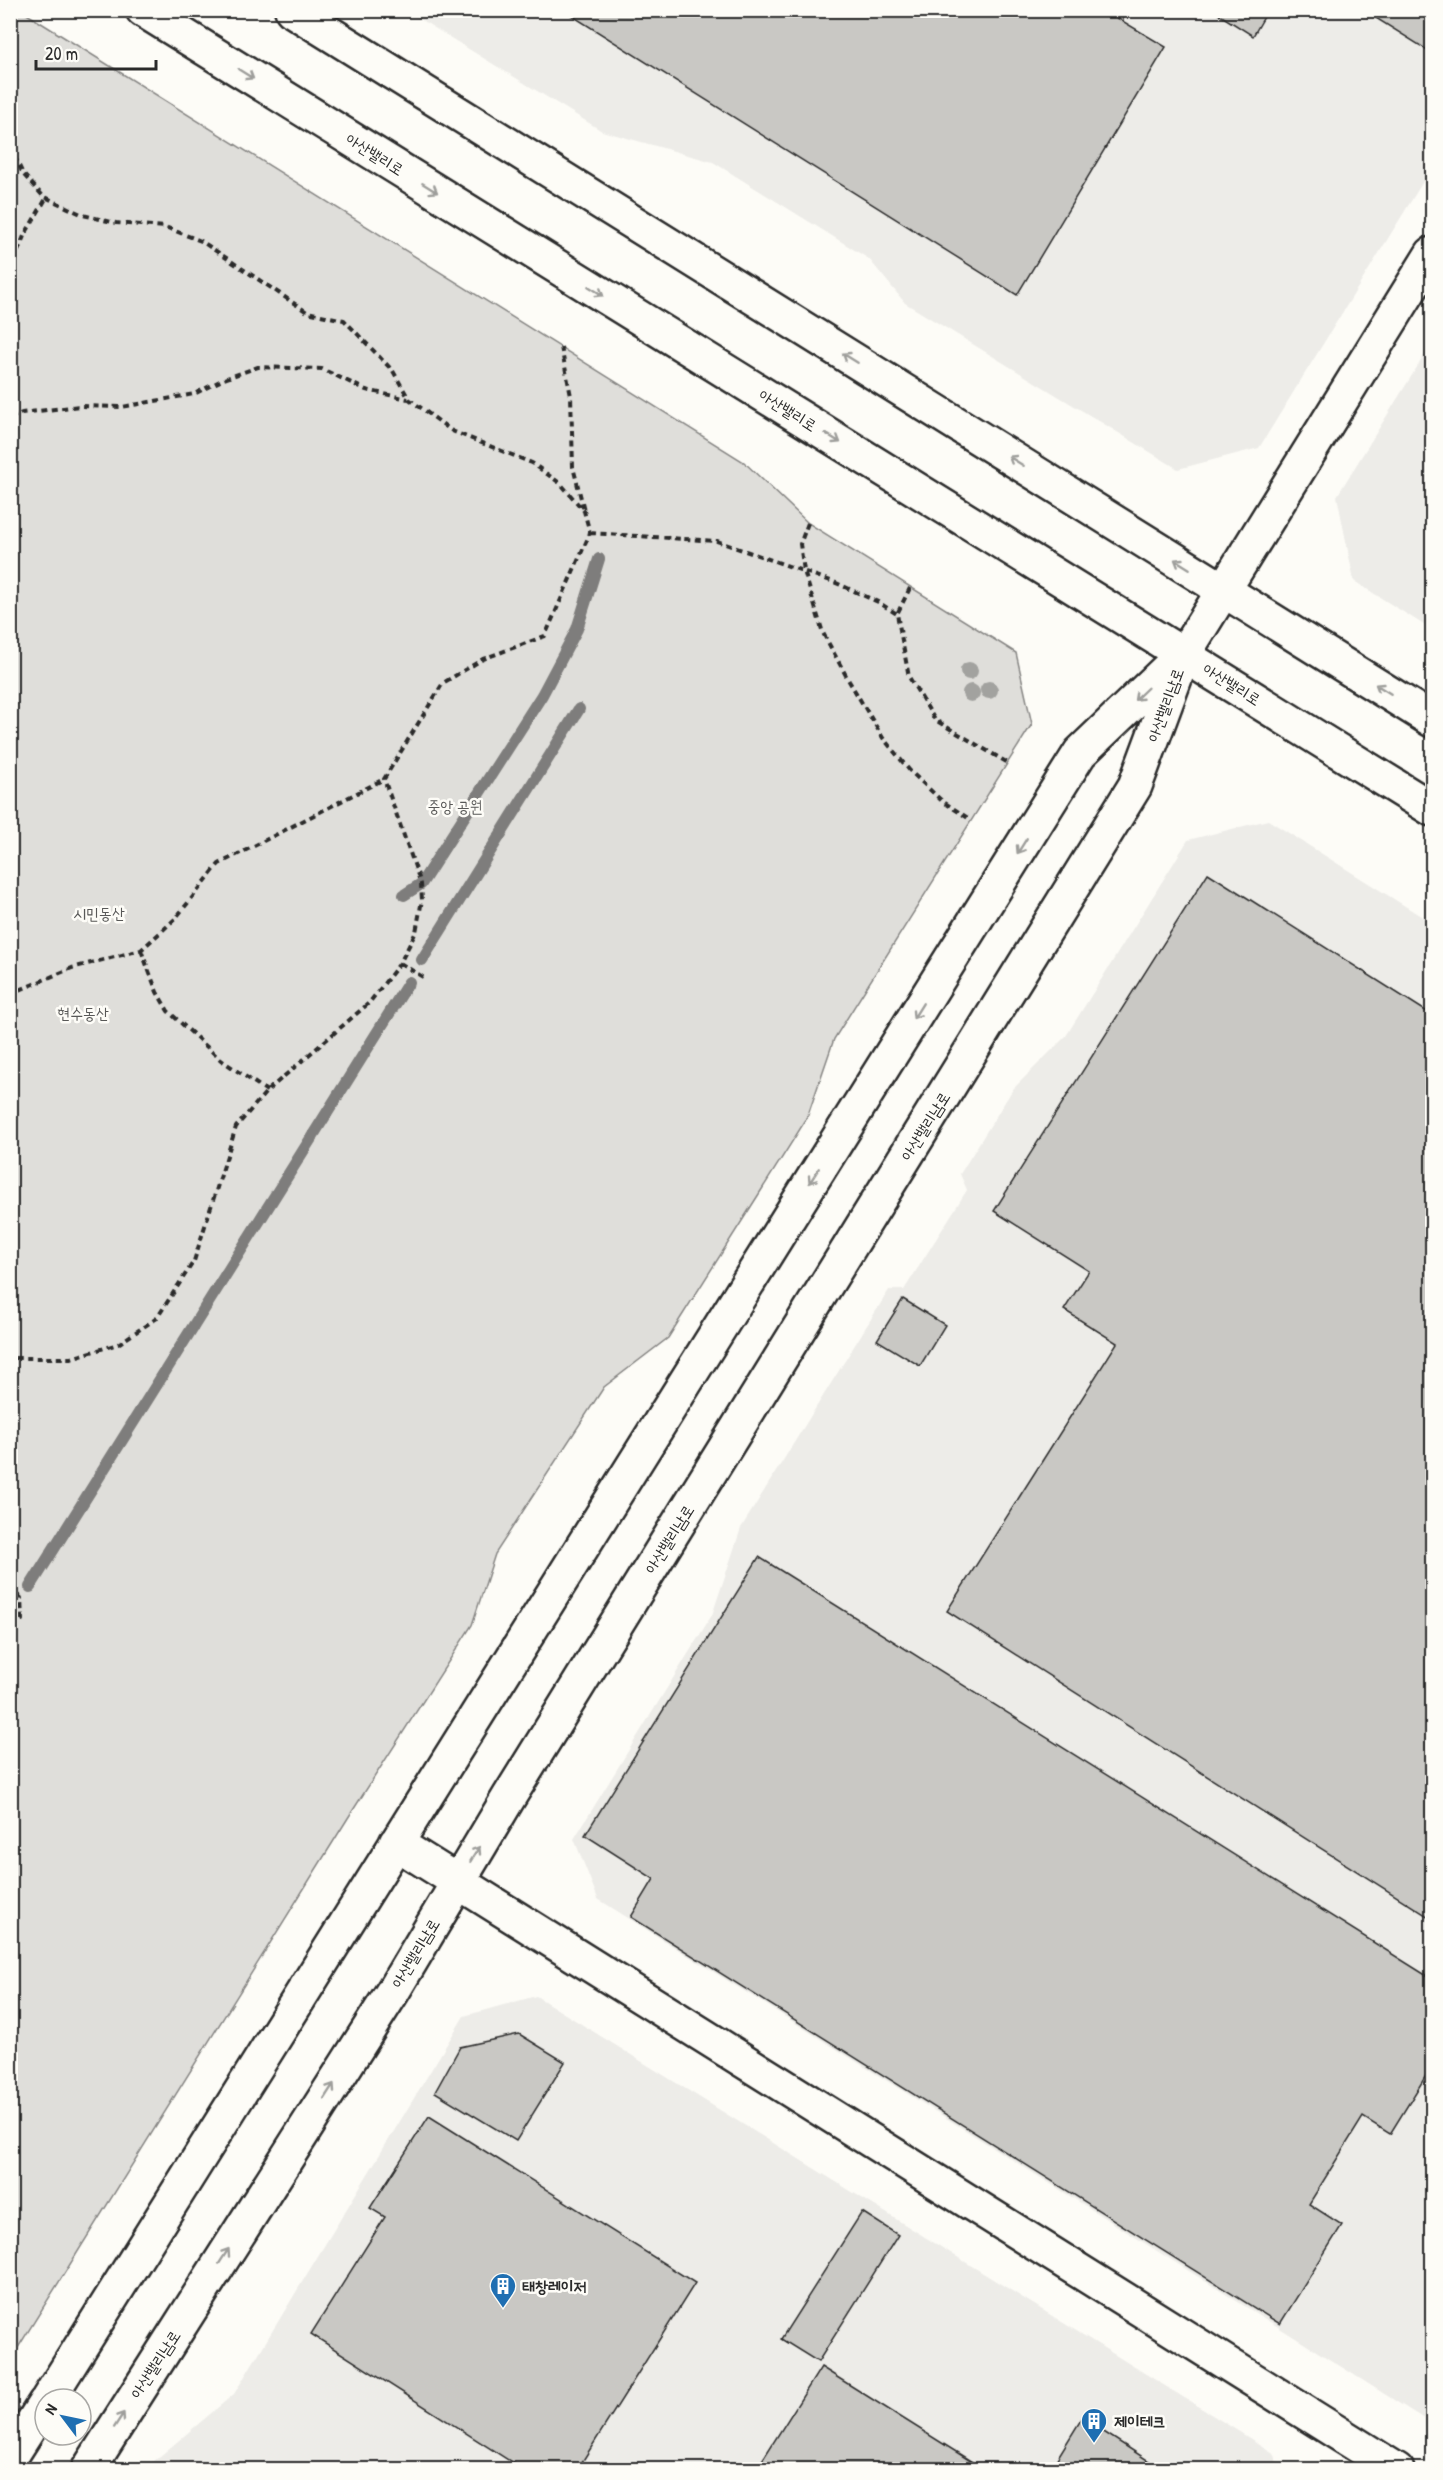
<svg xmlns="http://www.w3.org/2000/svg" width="1443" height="2480" viewBox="0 0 1443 2480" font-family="'Patrick Hand','Poor Story',sans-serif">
<rect width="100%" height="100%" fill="#fdfcf7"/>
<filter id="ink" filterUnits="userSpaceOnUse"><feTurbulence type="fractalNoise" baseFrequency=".0167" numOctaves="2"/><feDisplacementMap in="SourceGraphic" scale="12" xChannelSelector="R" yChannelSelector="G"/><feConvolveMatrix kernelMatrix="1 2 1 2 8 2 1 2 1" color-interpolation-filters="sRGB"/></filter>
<g filter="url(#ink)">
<!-- built -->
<path fill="#edece8" d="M407 11H1432V167L1259 448 1178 469 905 303 869 259 713 162 602 131Z
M1432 343V630L1354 581 1337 496Z
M1268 820 1432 923V2424L598 1899 574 1839 712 1615 741 1528 889 1290H904L967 1190 960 1174 1013 1089 1066 1036 1188 840Z
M536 1996 1275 2454 1278 2469 148 2470 153 2462 234 2394 464 2016Z"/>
<!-- green -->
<path fill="#dfdeda" stroke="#858482" stroke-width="1.5" d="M22 11 744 462 808 523 1016 653 1032 724 834 1039 807 1118 668 1338 604 1387 495 1554 472 1625 348 1818 11 2359 10 11Z"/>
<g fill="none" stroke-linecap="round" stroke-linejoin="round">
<!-- stream -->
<path stroke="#7e7d7b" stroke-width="12" d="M404 895 421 884 542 695 577 629 599 559
M422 960 579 709
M30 1587 409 982"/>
</g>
<!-- building -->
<path fill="#c9c8c4" stroke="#2b2b2b" stroke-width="1.5" d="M563 10H1104L1166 47 1017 295Z
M1212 10H1268L1253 36Z
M1363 10H1432V53Z
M1208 873 1432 1015V1919L947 1611 1117 1343 1064 1310 1089 1271 994 1211Z
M903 1299 945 1325 920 1366 877 1340Z
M759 1557 1432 1979V2066L1390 2134 1363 2117 1309 2204 1342 2225 1280 2324 631 1917 654 1879 585 1835Z
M519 2034 565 2062 516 2141 435 2092 460 2047Z
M429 2116 695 2283 577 2470H524L311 2334 385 2217 370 2208Z
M862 2212 898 2235 818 2362 781 2339Z
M821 2367 985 2470H756Z
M1082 2418 1163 2470H1050Z"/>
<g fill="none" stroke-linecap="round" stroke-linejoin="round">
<!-- minor casing -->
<g stroke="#2b2b2b" stroke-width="38">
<path id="minor" d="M143 10 1432 809
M292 10 1432 720
M396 1843 1397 2470
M48 2399 1080 753 1178 659
M10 2458 45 2403
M88 2470 393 1991 509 1797 1135 786 1184 654 1432 254"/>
</g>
<!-- path -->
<path stroke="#2b2b2b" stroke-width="4" stroke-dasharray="6 4.5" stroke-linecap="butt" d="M10 147 23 174 43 196 83 215 116 223 165 227 201 241 307 312 344 320 393 371 409 399 452 431 532 463 561 484 584 511 590 533 545 636 483 659 443 683 384 779 421 884 422 900 416 932 400 963 369 1003 267 1091 236 1127 194 1261 157 1318 118 1344 71 1358H10
M10 271 24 236 47 197
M561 347 571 396 573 467 584 510
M10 418 22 413 80 406 122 407 194 394 224 379 258 367 322 369 366 390 408 399
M808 523 800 544 804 571 823 633 849 681 883 738 910 771 942 801 971 820
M590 533 717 541 834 582 878 602 897 614
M910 588 897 614 909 677 935 720 1008 763
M141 950 157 992 168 1011 221 1060 267 1091
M400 963 426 979
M10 994 72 968 141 950 175 919 219 864 384 779
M10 1588 21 1598 22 1620 10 1624
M10 2358H11"/>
<!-- minor -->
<use href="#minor" stroke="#fdfcf7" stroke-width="33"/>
</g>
<!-- trees -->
<g fill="#a2a29f">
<circle cx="969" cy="671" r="9"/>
<circle cx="989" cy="690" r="9"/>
<circle cx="971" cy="693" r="9"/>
</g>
<!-- one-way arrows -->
<defs><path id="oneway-shaft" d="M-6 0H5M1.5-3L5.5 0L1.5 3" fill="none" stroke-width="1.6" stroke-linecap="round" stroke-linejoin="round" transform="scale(1.5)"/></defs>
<g stroke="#9e9e9b">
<use href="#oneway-shaft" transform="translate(246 74) rotate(32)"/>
<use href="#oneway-shaft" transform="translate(430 188) rotate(32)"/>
<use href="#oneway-shaft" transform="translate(596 291) rotate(32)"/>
<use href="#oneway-shaft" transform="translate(850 358) rotate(-148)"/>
<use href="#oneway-shaft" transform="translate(833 438) rotate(32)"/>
<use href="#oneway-shaft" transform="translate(1016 461) rotate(-148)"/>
<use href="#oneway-shaft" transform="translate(1182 564) rotate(-148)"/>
<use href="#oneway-shaft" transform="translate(1383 689) rotate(-148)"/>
<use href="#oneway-shaft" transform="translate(1141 694) rotate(136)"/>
<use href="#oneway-shaft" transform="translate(1022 846) rotate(122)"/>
<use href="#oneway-shaft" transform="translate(918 1011) rotate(122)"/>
<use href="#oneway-shaft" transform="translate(814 1176) rotate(122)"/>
<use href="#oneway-shaft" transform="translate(475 1854) rotate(-58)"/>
<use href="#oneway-shaft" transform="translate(329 2091) rotate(-57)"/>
<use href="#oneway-shaft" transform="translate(224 2256) rotate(-57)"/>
<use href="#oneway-shaft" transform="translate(119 2420) rotate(-57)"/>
</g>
</g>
<!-- icons -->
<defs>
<g id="building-pin" transform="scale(1.35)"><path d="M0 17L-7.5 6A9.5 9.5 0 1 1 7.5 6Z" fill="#1f6fb2" stroke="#fdfcf7"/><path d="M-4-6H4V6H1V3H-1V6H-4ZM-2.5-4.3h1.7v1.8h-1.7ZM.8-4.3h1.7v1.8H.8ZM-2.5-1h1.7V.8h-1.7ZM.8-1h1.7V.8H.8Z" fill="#fff"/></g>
</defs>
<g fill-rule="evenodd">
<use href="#building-pin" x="503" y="2286"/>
<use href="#building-pin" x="1094" y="2421"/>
</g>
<g text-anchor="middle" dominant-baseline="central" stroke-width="5" stroke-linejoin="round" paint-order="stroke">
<!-- street labels -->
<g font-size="16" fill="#2b2b2b" stroke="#fdfcf7">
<text transform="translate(375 154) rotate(32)">아산밸리로</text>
<text transform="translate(788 410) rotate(32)">아산밸리로</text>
<text transform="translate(1232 684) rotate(32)">아산밸리로</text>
<text transform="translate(1165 705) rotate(-70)">아산밸리남로</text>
<text transform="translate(925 1126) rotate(-58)">아산밸리남로</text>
<text transform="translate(669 1539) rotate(-58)">아산밸리남로</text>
<text transform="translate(415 1953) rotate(-59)">아산밸리남로</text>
<text transform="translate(155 2364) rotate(-57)">아산밸리남로</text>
</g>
<!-- park labels -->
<g font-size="16" fill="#585857" stroke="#fdfcf7">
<text x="455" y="806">중앙 공원</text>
<text x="99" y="913">시민동산</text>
<text x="83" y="1013">현수동산</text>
</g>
<!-- poi labels -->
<g font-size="16" font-weight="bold" fill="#2b2b2b" stroke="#fdfcf7" text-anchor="start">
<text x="522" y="2286">태창레이저</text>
<text x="1114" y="2421">제이테크</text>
</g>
</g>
<!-- margin -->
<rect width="1443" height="2480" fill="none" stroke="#fdfcf7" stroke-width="36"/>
<rect x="18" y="18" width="1407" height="2444" fill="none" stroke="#2b2b2b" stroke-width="2" filter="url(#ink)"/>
<!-- north arrow -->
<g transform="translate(63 2417) rotate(302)"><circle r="28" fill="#fdfcf7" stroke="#a9a8a5" stroke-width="1.5"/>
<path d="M0-4.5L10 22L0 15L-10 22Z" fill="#1f6fb2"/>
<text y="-9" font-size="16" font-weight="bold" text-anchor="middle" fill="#2b2b2b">N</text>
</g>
<!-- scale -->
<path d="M36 60v9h120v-9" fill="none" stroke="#2b2b2b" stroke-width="3"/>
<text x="45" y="60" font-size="18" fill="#2b2b2b" stroke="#fdfcf7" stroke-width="4.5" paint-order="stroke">20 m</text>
</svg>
